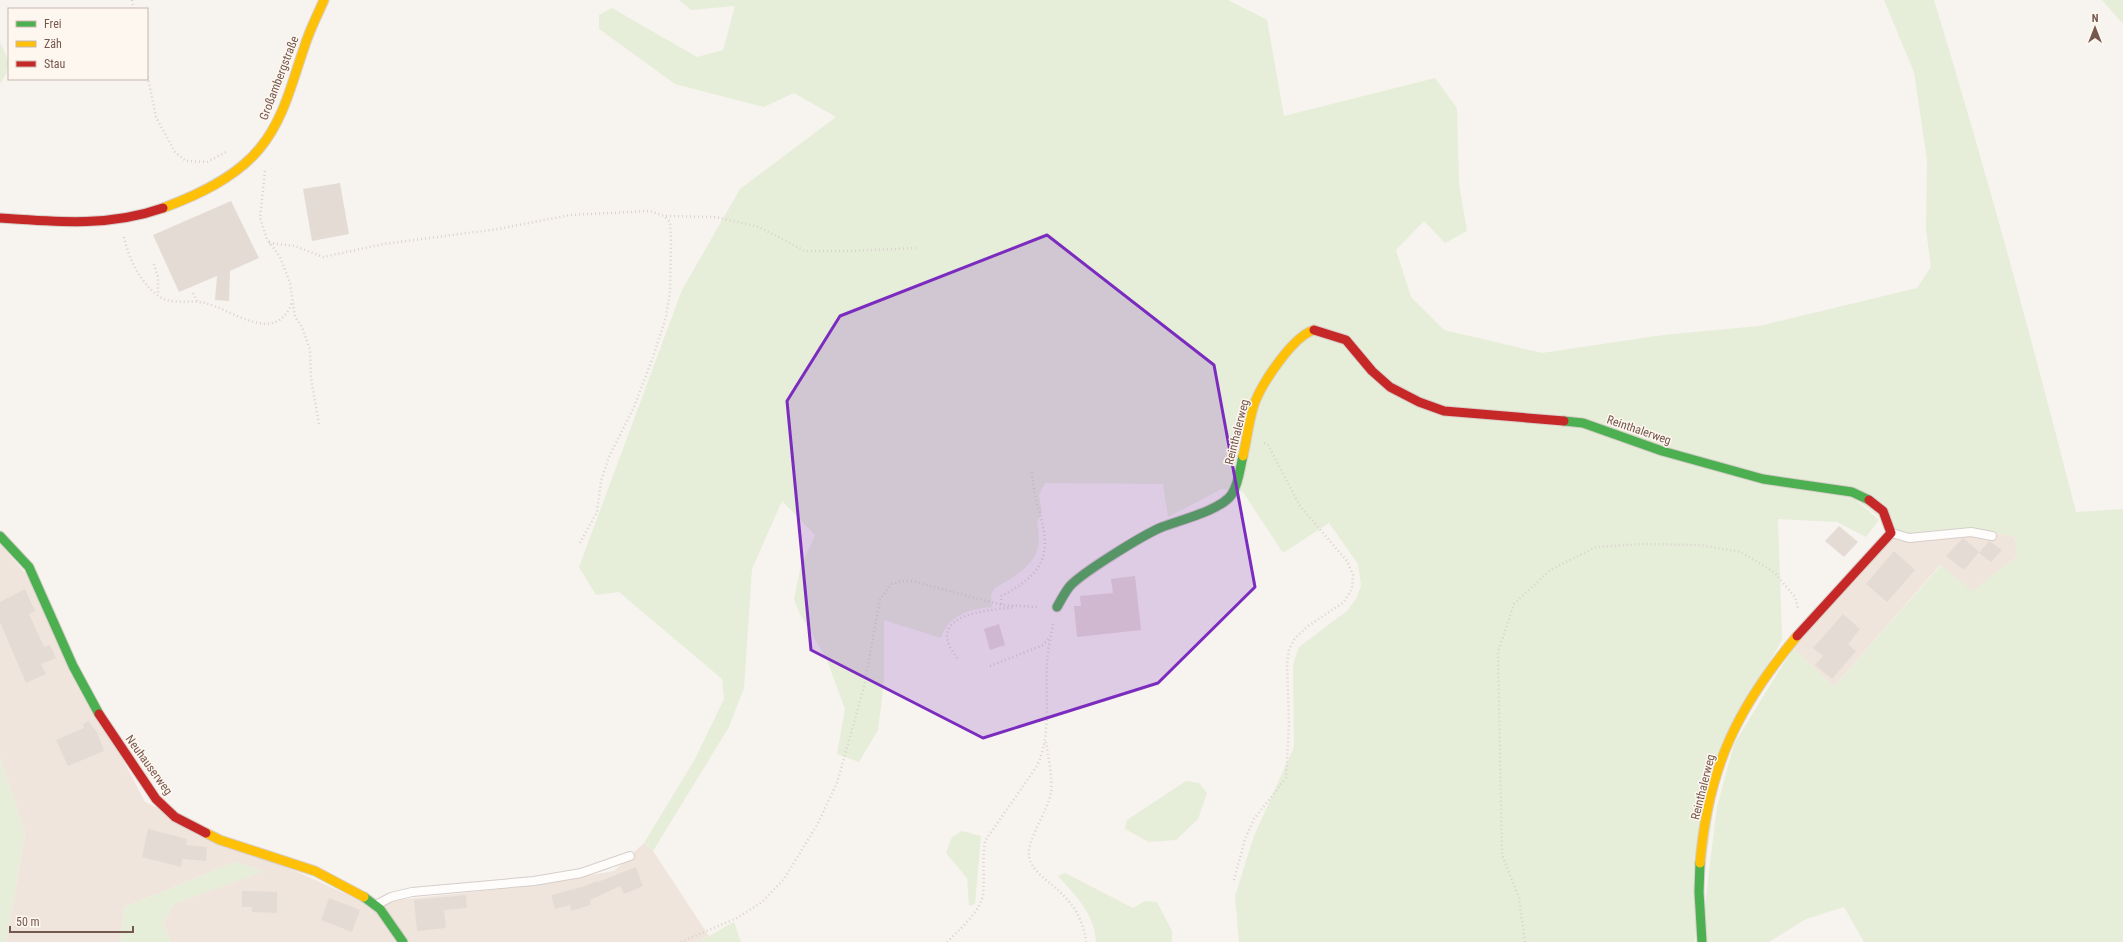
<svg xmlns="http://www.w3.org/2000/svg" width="2123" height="942" viewBox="0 0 2123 942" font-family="'Roboto Condensed',sans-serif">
<rect width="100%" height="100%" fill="#f7f3ee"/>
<!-- residential -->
<path fill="#f0e5dc" d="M1975 528 2015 537 2018 556 1972 592 1940 565 1834 687 1793 648 1899 531 1914 534Z
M0 544 27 575 145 802 361 901 397 900 536 885 614 871 644 843 653 851 709 936 698 942H171L163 924 174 904 263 871 235 862 125 907 120 942H6L25 833 0 757Z"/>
<!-- green -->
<path fill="#e6eed9" d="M679 0H1228L1267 20 1284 116 1435 78 1457 108 1459 184 1467 231 1445 243 1424 221 1396 250 1411 297 1444 330 1542 353 1663 335 1759 326 1917 288 1931 267 1926 230 1927 160 1914 72 1884 0H1934C1986 170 2032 340 2076 512L2123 509V942H1864L1844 907 1806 919 1769 942H1706L1704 912 1717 807 1734 744 1793 648 1834 687 1941 565 1972 591 2018 556 2015 537 1975 528 1914 534 1899 531 1851 496 1879 520 1866 537 1837 522 1778 519 1782 640 1723 741 1695 942H1239L1235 896 1254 836 1294 747 1293 665 1299 647 1348 610 1357 597 1361 585 1358 564 1329 523 1283 553 1243 492 1222 489 1168 517 1163 484 1045 483 1039 495 1042 512 1037 522C1043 550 1035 563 1010 579 1006 582 998 585 994 589 990 594 991 601 992 607 970 609 948 615 941 638L884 620V682L878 730 859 762 837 754 845 709 826 658 800 614 794 600 800 569 815 535 782 501 752 569 744 688 729 727 653 851 644 843 695 759 724 699 722 679 619 592 596 595 579 567 682 290 740 189 836 117 794 93 764 107 675 84 599 29V15L612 8 697 57 723 50 735 6 691 10Z
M2102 0H2123V24Z
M0 43C10 62 12 65 0 84Z
M0 757 25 833 6 942H0Z
M1186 781 1199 783 1207 793 1198 819 1176 840 1149 842 1125 829 1127 820Z
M962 831 981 836 975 904 969 906 967 878 946 853 952 837Z
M235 862 264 871 174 904 163 924 171 942H120L125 907Z
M1065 873 1133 908 1145 901 1157 902 1172 931V942H1096C1095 914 1075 895 1058 876Z
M734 922 741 942H698Z"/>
<!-- building -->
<path fill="#e4dbd5" d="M340 183 349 234 312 241 303 189Z
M231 201 259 258 230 271 229 301 215 300 217 276 179 292 153 235Z
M1839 526 1858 542 1844 557 1825 541Z
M1963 538 1979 552 1964 570 1946 556Z
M1989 541 2002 550 1991 562 1979 553Z
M1894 551 1915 570 1887 602 1866 584Z
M1135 576 1141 630 1077 637 1074 606H1081L1080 596 1113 593 1111 579Z
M25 589 35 611 29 614 44 647 50 645 56 658 41 664 46 674 26 683 0 622V602Z
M1843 614 1860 629 1848 644 1856 651 1832 679 1815 665 1823 656 1813 648Z
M999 624 1005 645 990 650 984 629Z
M89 721 98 734 104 751 68 766 56 740 84 728 83 724Z
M148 829 187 839 186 845 207 847 206 861 182 859 181 867 142 857Z
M636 867 643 886 624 894 620 886 590 900 591 905 571 911 570 905 555 909 551 895 582 887 597 881 598 882Z
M242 891 277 892V913L252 912V907H242Z
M466 895 467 908 444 910 446 928 417 931 414 900Z
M329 898 360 910 352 932 321 920Z"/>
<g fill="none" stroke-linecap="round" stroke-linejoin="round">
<!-- lane casing -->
<g stroke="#d6ceca" stroke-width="10">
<path id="lane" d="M1892 533 1909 538 1971 532 1992 536
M376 905 391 897 412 892 534 881 581 873 630 856"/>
</g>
<!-- fast casing -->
<g stroke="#d7ceca" stroke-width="11">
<path id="fast" d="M1564 421 1583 423 1662 451 1763 479 1852 492 1869 500
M0 536 29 567 73 666 99 714
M1057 607C1061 600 1065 592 1070 586 1083 572 1143 535 1162 527 1180 520 1222 510 1232 494 1239 483 1240 468 1243 456
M1700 863 1699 892 1702 942
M364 897 380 909 403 942"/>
</g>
<!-- slow casing -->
<g stroke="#d7ceca" stroke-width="11">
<path id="slow" d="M163 208C198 195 237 177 260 148 284 119 292 82 304 48 309 31 317 16 324 0
M1243 456C1247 439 1249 418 1255 402 1263 382 1293 336 1314 330
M206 833 220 840 315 871 364 897
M1700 863C1708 768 1737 708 1797 636"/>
</g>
<!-- jam casing -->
<g stroke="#d7ceca" stroke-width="11">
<path id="jam" d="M0 218C56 222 109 227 163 208
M1314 330 1346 340 1372 371 1390 387 1419 402 1444 411 1564 421
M1797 636 1891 533 1883 511 1869 500
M99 714 156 799 175 817 206 833"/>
</g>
<!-- path -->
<path stroke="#dad2cf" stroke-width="2.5" stroke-dasharray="1 3" stroke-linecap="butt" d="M132 0 134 9
M147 73 156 117 175 152 186 161 207 162 228 151
M265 171 260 218 267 239 280 257 290 283 295 317 302 327 310 350 311 378 319 424
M124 237C129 259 139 280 157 295 170 306 189 299 205 303 231 309 277 347 292 302
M269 243 295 246 323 257 384 244 498 229 570 215 650 211 664 216 716 217 759 227 805 251H849L917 248
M154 264 158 277V295
M193 293 197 301
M580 543 597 512 601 481 609 457 634 407 652 360 666 317 670 292 671 240 670 222 664 216
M1001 604V596C1007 593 1014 589 1020 585 1067 553 1033 515 1032 472
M957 658C953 652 947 644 947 636 948 611 996 610 1014 607
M990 666 1043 645 1050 637
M1046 742C1048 756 1053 779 1051 793 1048 810 1026 842 1029 856 1031 872 1052 883 1062 894 1076 907 1084 924 1086 942
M1234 880 1245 839 1254 819 1286 778 1289 725 1287 664 1289 650 1295 638 1308 626 1344 602 1352 589 1353 575 1347 561 1300 506 1268 445 1264 443
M681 942 737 918 762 902 784 879 817 825 837 783 864 687 880 599 892 584 902 581H912L1002 605 1038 607
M947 942C960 929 979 913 983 895 985 877 982 859 985 841L1037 766C1052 733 1045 696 1047 661 1048 649 1051 636 1053 624
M1525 942 1519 898 1502 855 1498 652 1514 604 1550 570 1596 547 1642 544 1699 545 1741 552 1775 573 1795 597 1798 608"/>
<!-- lane -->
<use href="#lane" stroke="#fefdfc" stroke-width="8"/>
<!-- fast -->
<use href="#fast" stroke="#4caf50" stroke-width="9"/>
<!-- slow -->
<use href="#slow" stroke="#ffc107" stroke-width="9"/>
<!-- jam -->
<use href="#jam" stroke="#c62828" stroke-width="9"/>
</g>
<!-- marked area -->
<path fill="#7b2cbf" fill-opacity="0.2" stroke="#7b2cbf" stroke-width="3" stroke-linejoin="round" d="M1047 235 1214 365 1255 587 1158 683 983 738 811 650 787 401 840 316Z"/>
<g text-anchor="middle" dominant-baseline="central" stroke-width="3" stroke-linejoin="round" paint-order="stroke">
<!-- street labels -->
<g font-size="12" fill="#75584e" stroke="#fef7f0">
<text transform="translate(279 78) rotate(-69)">Großambergstraße</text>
<text transform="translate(1639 430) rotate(19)">Reinthalerweg</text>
<text transform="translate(1237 432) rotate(-76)">Reinthalerweg</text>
<text transform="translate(149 765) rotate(54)">Neuhauserweg</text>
<text transform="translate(1703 787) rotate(-76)">Reinthalerweg</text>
</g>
</g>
<!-- legend -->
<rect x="8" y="8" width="140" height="72" fill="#fef7f0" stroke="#c7b7af"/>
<rect x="16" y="21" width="20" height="6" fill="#4caf50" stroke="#c7b7af"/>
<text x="44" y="28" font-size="12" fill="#75584e">Frei</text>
<rect x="16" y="41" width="20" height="6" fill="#ffc107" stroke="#c7b7af"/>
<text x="44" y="48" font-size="12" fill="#75584e">Zäh</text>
<rect x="16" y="61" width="20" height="6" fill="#c62828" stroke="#c7b7af"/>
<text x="44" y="68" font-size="12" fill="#75584e">Stau</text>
<!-- north arrow -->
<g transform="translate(2095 28)" stroke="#fef7f0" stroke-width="3" paint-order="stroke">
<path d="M0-3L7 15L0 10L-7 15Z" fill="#75584e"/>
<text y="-6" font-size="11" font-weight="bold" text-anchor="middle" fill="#75584e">N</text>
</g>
<!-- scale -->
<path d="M10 926v6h123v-6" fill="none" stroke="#75584e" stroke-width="2"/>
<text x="16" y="926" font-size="12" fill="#75584e" stroke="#fef7f0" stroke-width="3" paint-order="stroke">50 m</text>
</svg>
